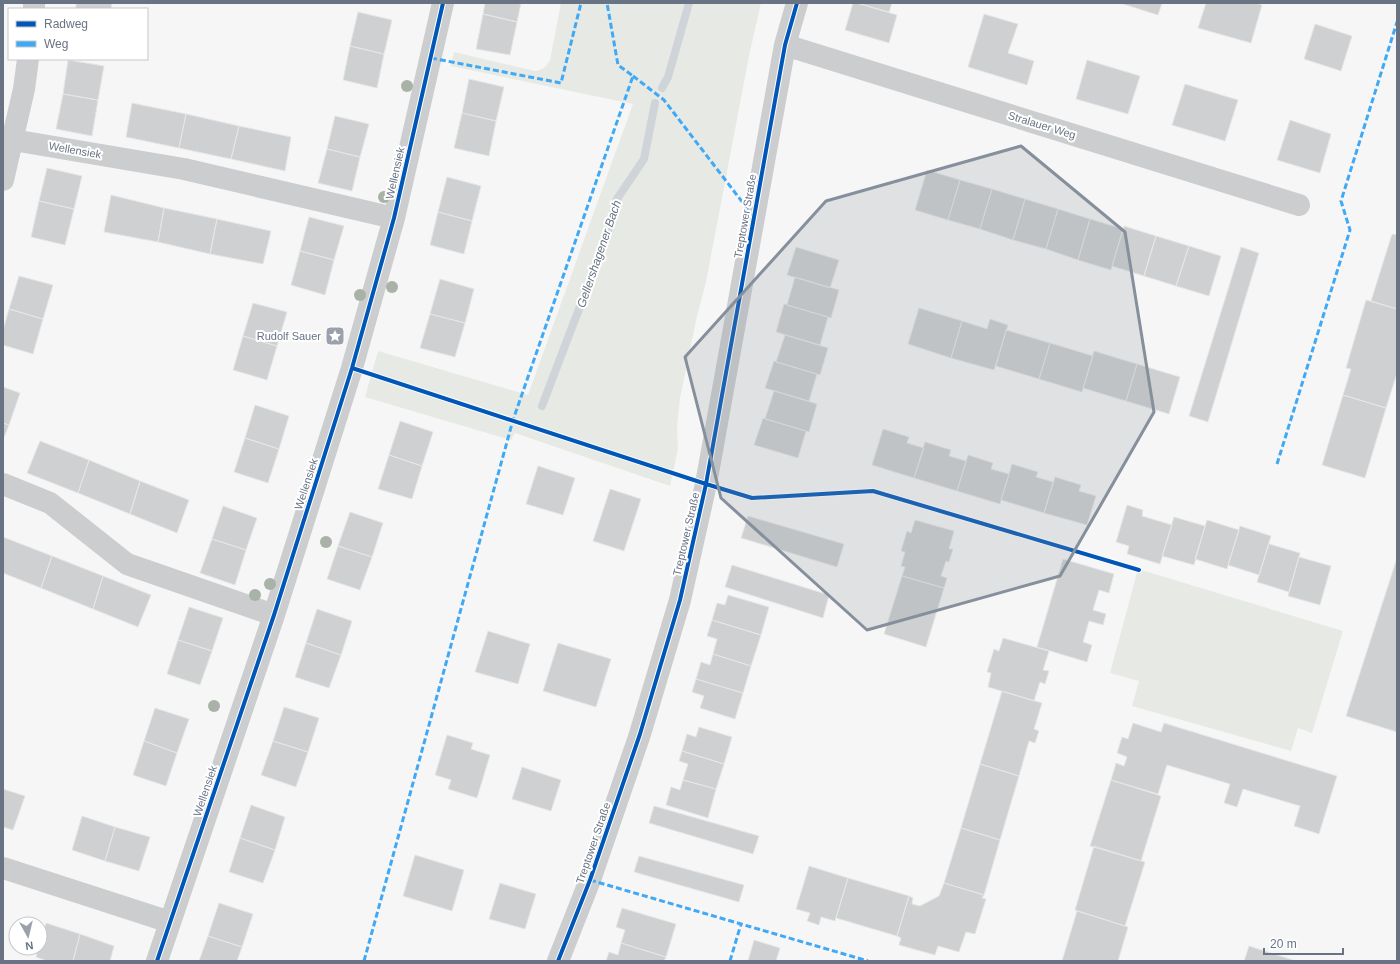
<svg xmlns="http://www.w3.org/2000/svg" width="1400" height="964" viewBox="0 0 1400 964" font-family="Arial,sans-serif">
<rect width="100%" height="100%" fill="#f6f6f6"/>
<!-- green -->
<path fill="#e6e9e4" d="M561 3H761L749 56 706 282 697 316 680 398 677 426 678 449 670 486 515 433 511 440 365 397 378 351 528 395 633 104 451 66 454 52 535 71C543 70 546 67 550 60Z
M1138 569 1343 631 1312 733 1298 728 1291 751 1132 706 1139 681 1110 673Z"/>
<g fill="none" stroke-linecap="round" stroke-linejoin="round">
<!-- stream -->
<path stroke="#ced4d8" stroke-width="8" d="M662 88 668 77 689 3
M542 406 574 322 604 245 617 199 644 159 655 103"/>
</g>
<!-- building -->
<path fill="#ced0d1" stroke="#e6e6e6" d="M76 3H112L111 9H76Z
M485 3H521L517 22 483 14Z
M853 3H857L897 15 889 43 845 30Z
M857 3H892L889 12Z
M1120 3H1162L1158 15Z
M1206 3H1256L1262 5 1251 43 1198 28Z
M358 12 392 20 384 54 350 46Z
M483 14 517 22 510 55 476 49Z
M984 14 1018 24 1008 53 1034 61 1027 85 968 67Z
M1315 24 1352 36 1341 71 1304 59Z
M350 46 384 54 377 88 343 80Z
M68 60 104 66 98 100 63 94Z
M1087 60 1140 76 1128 114 1076 99Z
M469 79 504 87 496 121 462 113Z
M1185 84 1238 100 1225 141 1172 125Z
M63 94 98 100 92 136 56 129Z
M132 103 186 114 179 148 126 137Z
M462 113 496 121 489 156 454 148Z
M186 114 239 126 231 159 179 148Z
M335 116 369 124 360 157 327 149Z
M1290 120 1331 134 1320 173 1277 160Z
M239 126 291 137 285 171 231 159Z
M327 149 360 157 352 191 318 183Z
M47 168 82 176 74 209 39 201Z
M927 170 960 180 948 220 915 210Z
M447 177 481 186 472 221 438 212Z
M960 180 992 189 980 229 948 220Z
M992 189 1025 199 1013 240 980 229Z
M111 195 164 208 158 242 104 232Z
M1025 199 1058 209 1046 249 1013 240Z
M39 201 74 209 65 245 31 237Z
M164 208 217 219 210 254 158 242Z
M1058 209 1090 219 1078 260 1046 249Z
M438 212 472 221 464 254 430 245Z
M309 217 344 226 334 260 300 251Z
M217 219 271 231 263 264 210 254Z
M1090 219 1123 229 1111 270 1078 260Z
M1124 226 1156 236 1144 276 1112 266Z
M1392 234 1397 235V309L1371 301Z
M1156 236 1189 246 1176 286 1144 276Z
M1189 246 1221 256 1209 296 1176 286Z
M796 247 839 260 830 288 787 275Z
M1241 247 1259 253 1208 422 1189 416Z
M300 251 334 260 325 295 291 285Z
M19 276 53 285 43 319 9 309Z
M795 277 839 290 831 318 787 305Z
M440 279 474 289 465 323 430 314Z
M1366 300 1397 309V373L1386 408 1343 395 1351 369 1346 368Z
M253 303 287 312 277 346 243 336Z
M784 304 828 317 820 345 776 332Z
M919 308 962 321 951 358 908 344Z
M9 309 43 319 33 354 3 345V330Z
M430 314 465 323 455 357 420 348Z
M990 319 1008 325 994 370 951 358 962 321 987 329Z
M1006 330 1050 343 1039 379 996 366Z
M785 335 828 348 820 375 776 362Z
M243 336 277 346 267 380 233 370Z
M1050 343 1093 356 1082 392 1039 379Z
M1094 351 1137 364 1126 401 1083 388Z
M774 361 817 374 809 401 765 388Z
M1137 364 1180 377 1169 414 1126 401Z
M3 387 20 393 9 425 3 423Z
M774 391 817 404 809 432 765 419Z
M1343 395 1386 408 1365 478 1322 465Z
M255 405 289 416 279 449 245 438Z
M763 418 806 431 798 458 754 445Z
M400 421 433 432 422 466 389 455Z
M3 423 9 425 3 440Z
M883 429 909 437 907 443 924 448 914 478 872 465Z
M245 438 279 449 268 483 234 472Z
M40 441 89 460 78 493 27 473Z
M925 442 951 450 949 456 966 461 957 491 914 478Z
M389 455 422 466 412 499 378 489Z
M968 455 993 463 991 469 1009 474 1000 504 957 491Z
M89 460 140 481 130 514 78 493Z
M1012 464 1038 472 1036 477 1053 482 1044 513 1001 500Z
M538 466 575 478 563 515 526 504Z
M1055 477 1081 485 1079 491 1096 496 1087 525 1044 513Z
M140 481 189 500 177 533 130 514Z
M610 489 641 499 624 551 593 541Z
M1127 505 1143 510 1142 516 1172 525 1160 564 1127 554 1129 546 1116 542Z
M223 506 257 518 246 550 212 539Z
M350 512 383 523 372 557 338 546Z
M748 516 844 544 837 567 741 538Z
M1174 517 1205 526 1194 565 1162 556Z
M915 520 954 531 949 549H953L949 562 946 561 941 576 947 578 944 588 902 576 905 567 901 566 905 552 901 551 907 531 911 533Z
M1207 520 1239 530 1227 569 1195 559Z
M1240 526 1271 536 1259 575 1228 565Z
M3 537 52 556 41 588 3 573Z
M212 539 246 550 235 585 200 573Z
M1269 544 1300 553 1289 592 1257 582Z
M338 546 372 557 360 590 327 579Z
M52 556 103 576 93 609 41 588Z
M1299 557 1331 566 1320 605 1288 596Z
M1397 558V732L1346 716Z
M1063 559 1114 574 1109 593 1099 590 1093 610 1106 614 1103 625 1089 621 1083 642 1092 645 1087 662 1037 647Z
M732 565 829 595 823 618 725 587Z
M103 576 151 595 138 627 93 609Z
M902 576 944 588 926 647 884 634Z
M728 595 769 607 761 635 712 620 717 603 725 605Z
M189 607 223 618 212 651 178 640Z
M317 609 352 621 341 655 306 643Z
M712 620 761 635 751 666 713 654 717 639 707 636Z
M488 631 530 644 518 684 475 672Z
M1003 638 1049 651 1043 670 1049 671 1045 684 1040 682 1034 701 988 687 991 673 987 672 994 649 999 651Z
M178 640 212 651 200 685 167 674Z
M306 643 341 655 329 688 295 677Z
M558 643 611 659 596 707 543 691Z
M713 654 751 666 743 693 696 679 701 662 710 665Z
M696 679 743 693 735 719 700 708 704 696 692 692Z
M1002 691 1042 703 1034 729 1039 731 1035 743 1029 741 1019 776 980 764Z
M284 707 319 718 308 752 273 741Z
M155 708 189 719 177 753 144 741Z
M1133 723 1161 732 1164 723 1337 776 1319 834 1294 826 1300 806 1243 789 1237 807 1224 803 1230 784 1167 765 1158 794 1111 780 1116 763 1124 766 1127 757 1117 753 1122 737 1128 739Z
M699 727 732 737 724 764 682 751 687 734 696 737Z
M447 735 473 743 471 749 490 755 477 798 448 789 451 780 435 775Z
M144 741 177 753 166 786 133 775Z
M273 741 308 752 296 787 261 775Z
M682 751 724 764 716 789 683 780 688 764 679 761Z
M980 764 1019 776 1000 840 961 828Z
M522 767 561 780 551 811 512 799Z
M683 780 716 789 708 818 666 805 671 787 680 790Z
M1111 780 1161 796 1141 861 1090 846Z
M3 789 25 796 13 830 3 827Z
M251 805 285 817 275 850 240 838Z
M654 806 759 836 753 854 649 823Z
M82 816 115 827 105 861 72 850Z
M115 827 150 837 139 871 105 861Z
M961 828 1000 840 984 895 944 883Z
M240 838 275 850 263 883 229 872Z
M1094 846 1145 862 1125 926 1075 910Z
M415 855 464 870 452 911 403 896Z
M639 856 744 885 739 902 634 872Z
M809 866 848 878 835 921 821 917 819 925 807 921 810 913 796 909Z
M848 878 909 896 897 936 836 918Z
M500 883 536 894 525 929 489 919Z
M944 883 984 895 982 898 986 899 975 934 966 932 959 952 938 946 935 955 899 945 901 938 897 936 909 896 913 898 912 904 920 906 939 896Z
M219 903 253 914 242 947 208 936Z
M622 908 676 924 666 957 621 943 625 930 616 927Z
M1077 911 1128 927 1118 961H1062Z
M46 923 80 934 73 961H47L36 957Z
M80 934 114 946 110 961H73Z
M208 936 242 947 237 961H199Z
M754 940 780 948 776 961H748Z
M621 943 666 957 664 961H606L609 952 618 955Z
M1249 946 1296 961H1244Z"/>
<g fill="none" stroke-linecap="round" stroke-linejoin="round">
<!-- minor -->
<path stroke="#cccdcf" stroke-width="22" d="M34 9V3
M785 45 1299 205
M13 140 184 169 394 218
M3 180 24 89 28 59
M3 484 50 503 127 564 274 615
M3 868 170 922
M157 961 274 615 352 368 394 218 443 3
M558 961 590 880 640 734 680 600 706 484 785 45 797 3"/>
<!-- quiet -->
<path stroke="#3fa9f5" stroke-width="3" stroke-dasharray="6 3" stroke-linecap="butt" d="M431 58 561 83 581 3
M633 76 664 100 753 216
M1277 464 1350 230 1341 201 1397 22
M590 880 868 961
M364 961 513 420 633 76 618 65 607 3
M730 961 741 924"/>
<!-- cycleway casing -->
<g stroke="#fff" stroke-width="6">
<path id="cycleway" d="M352 368 706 484 752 498 873 491 1139 570
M157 961 274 615 352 368 394 218 443 3
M558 961 590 880 640 734 680 600 706 484 785 45 797 3"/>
</g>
<!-- cycleway -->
<use href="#cycleway" stroke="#0057b8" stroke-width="4"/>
</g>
<!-- trees -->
<g fill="#a8b2a7">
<circle cx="407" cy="86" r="6"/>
<circle cx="384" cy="197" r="6"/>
<circle cx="392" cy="287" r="6"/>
<circle cx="360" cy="295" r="6"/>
<circle cx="326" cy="542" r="6"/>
<circle cx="270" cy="584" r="6"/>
<circle cx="255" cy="595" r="6"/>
<circle cx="214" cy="706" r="6"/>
</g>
<!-- marked area -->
<path fill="#868f9c" fill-opacity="0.2" stroke="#868f9c" stroke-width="3" stroke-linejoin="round" d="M1021 146 1125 232 1154 412 1060 576 867 630 721 498 685 357 826 201Z"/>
<!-- icons -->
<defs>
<g id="sight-square" transform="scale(1)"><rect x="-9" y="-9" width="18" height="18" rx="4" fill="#9aa1ac" stroke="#fff"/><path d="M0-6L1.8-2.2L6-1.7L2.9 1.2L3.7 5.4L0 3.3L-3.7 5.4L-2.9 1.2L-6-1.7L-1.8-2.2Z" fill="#fff"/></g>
</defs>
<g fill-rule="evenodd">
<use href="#sight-square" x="335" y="336"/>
</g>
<g text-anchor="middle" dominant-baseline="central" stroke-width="4" stroke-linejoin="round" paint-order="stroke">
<!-- street labels -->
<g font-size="11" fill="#687384" stroke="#fff">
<text transform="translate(1042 125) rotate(17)">Stralauer Weg</text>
<text transform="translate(75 150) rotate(10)">Wellensiek</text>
<text transform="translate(395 173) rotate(-77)">Wellensiek</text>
<text transform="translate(745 216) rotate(-80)">Treptower Straße</text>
<text transform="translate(306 484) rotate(-72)">Wellensiek</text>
<text transform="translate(686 534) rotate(-77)">Treptower Straße</text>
<text transform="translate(205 791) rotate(-71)">Wellensiek</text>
<text transform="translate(593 843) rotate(-71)">Treptower Straße</text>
</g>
<!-- poi labels -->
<g font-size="11" fill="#687384" stroke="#fff" text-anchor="end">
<text x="321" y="336">Rudolf Sauer</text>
</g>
<!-- water labels -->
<g font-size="12" font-style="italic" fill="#637480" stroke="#fff">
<text transform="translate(599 254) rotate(-71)">Gellershagener Bach</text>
</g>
</g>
<!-- border -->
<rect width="1400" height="964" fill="none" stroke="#687384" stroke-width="8"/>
<!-- legend -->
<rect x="8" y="8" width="140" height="52" fill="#ffffff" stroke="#c3c7ce"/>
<rect x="16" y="21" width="20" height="6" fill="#0057b8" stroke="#c3c7ce"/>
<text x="44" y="28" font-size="12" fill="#687384">Radweg</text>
<rect x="16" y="41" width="20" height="6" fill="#3fa9f5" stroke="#c3c7ce"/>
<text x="44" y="48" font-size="12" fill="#687384">Weg</text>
<!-- north arrow -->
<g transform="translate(28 936) rotate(172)"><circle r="19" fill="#ffffff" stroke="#c3c7ce"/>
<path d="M0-3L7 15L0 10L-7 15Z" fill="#9aa1ac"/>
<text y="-6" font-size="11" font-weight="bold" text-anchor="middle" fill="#687384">N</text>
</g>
<!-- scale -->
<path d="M1264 948v6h79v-6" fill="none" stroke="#687384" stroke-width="2"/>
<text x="1270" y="948" font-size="12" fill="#687384" stroke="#ffffff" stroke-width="3" paint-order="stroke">20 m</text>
</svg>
